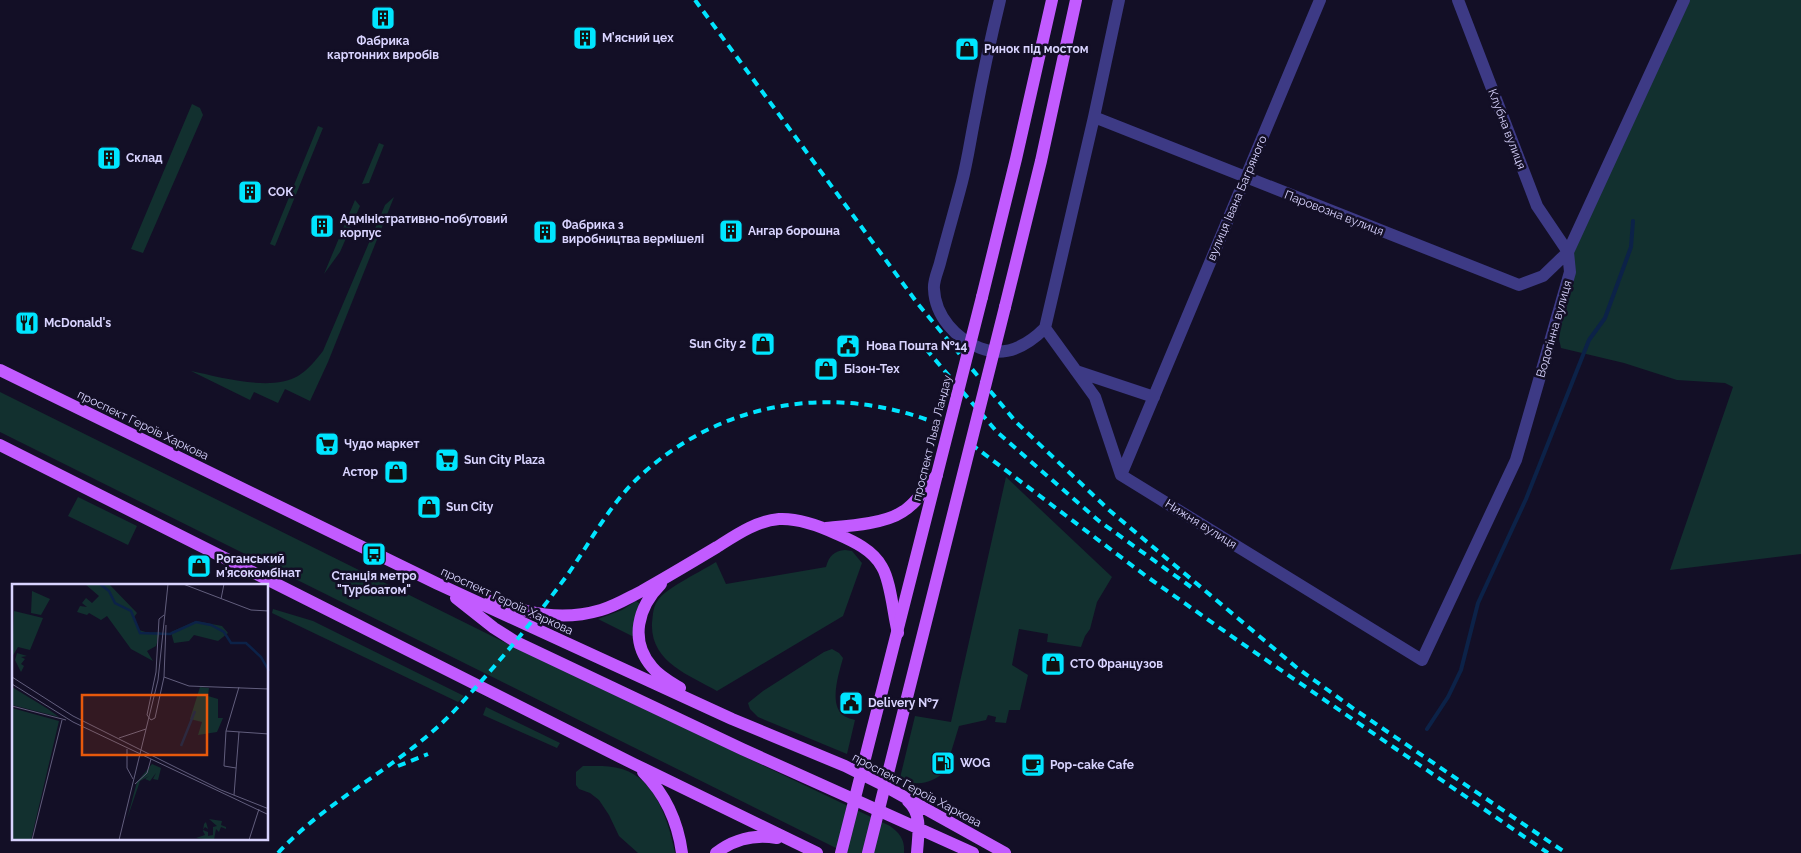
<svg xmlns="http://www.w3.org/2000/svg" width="1801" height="853" viewBox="0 0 1801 853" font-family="Raleway,sans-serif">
<rect width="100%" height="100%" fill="#130f26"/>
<!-- green -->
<path fill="#12302f" d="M1684 0H1801V554L1670 570 1733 387 1725 383 1677 380 1624 363 1561 348 1559 339 1570 272 1568 252Z
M192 104 200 108 203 115 143 253 131 249Z
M318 126 323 128 275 246 270 244Z
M379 143 384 145 369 183 362 184Z
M394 197 328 362 310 401 285 389 278 403 254 392 250 400 191 371C220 377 271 392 298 376 308 370 315 361 323 351L385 205Z
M355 200 360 206 340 252 324 274Z
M0 392 510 645 890 826C900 833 905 840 904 853H846L0 432Z
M1006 477 1112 577 1097 602 1090 629 1085 636 1081 647 1047 642 1048 634 1019 629 1012 665 1028 675 1020 710H1009L1006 723 995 722 996 717 988 715 986 720 959 726 945 772C930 784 916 787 900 778L915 716 951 722Z
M78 497 137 526 128 545 68 516Z
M845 550 852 551 862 563 843 616 717 691C689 675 650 662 652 623 653 615 653 606 658 600 666 588 702 571 716 562L726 584 826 567C829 556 834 551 845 550Z
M636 601 640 604 636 638 598 619 622 610Z
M273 609 313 621 464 696 458 702 272 613Z
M832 649 839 653 843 658C839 673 828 705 844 716 847 718 852 719 855 720L847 754 758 717 750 709 748 703 763 691 824 652Z
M486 707 560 743 557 748 483 715Z
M583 766C595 766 609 765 622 769 656 779 669 822 675 853H638L619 836 609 815 599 800 590 793 579 789 576 785V772Z"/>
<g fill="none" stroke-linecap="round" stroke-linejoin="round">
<!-- stream -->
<path stroke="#0c2248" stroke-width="4" d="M1427 729 1448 697 1461 670 1478 603 1526 499 1589 340 1605 318 1631 247 1633 221"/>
<!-- minor -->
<path stroke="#3d3a85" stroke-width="12" d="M1000 0C991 37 983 74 976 112 971 135 968 159 962 182 955 209 947 236 940 263 938 271 933 281 934 289 935 316 956 339 980 348 1005 358 1027 346 1045 328L1094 117 1119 0
M1094 117 1519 285 1543 276 1568 252 1537 206 1458 0
M1045 328 1095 397 1121 475 1422 660 1516 460 1570 272 1568 252 1684 0
M1076 371 1154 397
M1121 475 1320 0"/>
<!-- major -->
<path stroke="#c25bff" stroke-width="12" d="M982 297 1016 159 1052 0
M1005 307 1041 161 1076 0
M0 370 438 584 732 719 845 766 881 784 1005 853
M0 445 634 764 817 853
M826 528C847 526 884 524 902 512 916 504 926 487 937 475
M661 584C638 607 629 640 652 667 659 676 670 682 680 688
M456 598 494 628 516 642 742 749 973 853
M490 601C529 613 560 622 601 610 615 606 628 598 642 591 667 577 692 562 717 547 736 535 756 521 779 519 798 518 820 526 837 534 853 541 873 550 882 567 891 582 893 614 898 633
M643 772C665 794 678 823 682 853
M908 801C923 815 918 835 917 853
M716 853C734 839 754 834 777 838"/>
<!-- rail -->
<path stroke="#00e5ff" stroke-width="4" stroke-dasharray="8 6" stroke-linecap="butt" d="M695 0 918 304 1016 422 1109 510 1296 667 1354 709 1566 853
M926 349 997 432 1099 521 1191 587
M971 444 1146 576 1237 640 1548 853
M398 766 428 754
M278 853C330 797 402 766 455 710 496 666 533 622 568 574 591 541 610 504 639 477 725 397 843 382 948 428"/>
<!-- major-bridge -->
<path stroke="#c25bff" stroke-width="12" d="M841 853 982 297
M868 853 1005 307"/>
</g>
<!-- icons -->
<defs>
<g id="building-square" transform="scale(1.25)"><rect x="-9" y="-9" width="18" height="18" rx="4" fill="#00e5ff" stroke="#130f26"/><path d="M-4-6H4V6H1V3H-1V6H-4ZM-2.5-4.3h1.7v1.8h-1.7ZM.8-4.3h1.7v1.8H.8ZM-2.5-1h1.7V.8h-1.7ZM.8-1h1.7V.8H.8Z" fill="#111"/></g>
<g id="shop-square" transform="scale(1.25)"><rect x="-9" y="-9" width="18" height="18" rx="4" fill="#00e5ff" stroke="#130f26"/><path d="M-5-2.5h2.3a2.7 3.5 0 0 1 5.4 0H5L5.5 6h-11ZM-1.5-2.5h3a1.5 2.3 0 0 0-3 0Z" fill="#111"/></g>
<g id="restaurant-square" transform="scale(1.25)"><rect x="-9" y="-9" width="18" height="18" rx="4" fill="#00e5ff" stroke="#130f26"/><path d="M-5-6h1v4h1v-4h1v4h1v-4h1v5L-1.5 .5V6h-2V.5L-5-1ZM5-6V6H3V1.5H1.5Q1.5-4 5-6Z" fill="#111"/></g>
<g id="civic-square" transform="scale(1.25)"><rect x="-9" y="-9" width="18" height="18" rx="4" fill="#00e5ff" stroke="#130f26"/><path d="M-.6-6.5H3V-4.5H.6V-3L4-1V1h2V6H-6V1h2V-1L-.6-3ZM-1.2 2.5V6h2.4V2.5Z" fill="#111"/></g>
<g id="supermarket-square" transform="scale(1.25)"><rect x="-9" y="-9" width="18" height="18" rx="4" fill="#00e5ff" stroke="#130f26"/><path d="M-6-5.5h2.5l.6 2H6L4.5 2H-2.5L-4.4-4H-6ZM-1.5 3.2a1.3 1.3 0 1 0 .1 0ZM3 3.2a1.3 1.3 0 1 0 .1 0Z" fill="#111"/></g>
<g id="bus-square" transform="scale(1.25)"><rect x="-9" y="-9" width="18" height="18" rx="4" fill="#00e5ff" stroke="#130f26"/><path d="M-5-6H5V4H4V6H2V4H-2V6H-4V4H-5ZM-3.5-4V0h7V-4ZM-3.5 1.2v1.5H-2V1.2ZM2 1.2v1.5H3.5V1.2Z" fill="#111"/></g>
<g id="fuel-square" transform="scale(1.25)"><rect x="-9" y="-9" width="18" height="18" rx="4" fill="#00e5ff" stroke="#130f26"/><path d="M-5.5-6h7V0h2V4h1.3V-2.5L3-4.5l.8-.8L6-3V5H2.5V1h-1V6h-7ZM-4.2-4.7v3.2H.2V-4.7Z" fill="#111"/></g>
<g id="cafe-square" transform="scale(1.25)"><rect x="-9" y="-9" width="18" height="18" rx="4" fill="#00e5ff" stroke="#130f26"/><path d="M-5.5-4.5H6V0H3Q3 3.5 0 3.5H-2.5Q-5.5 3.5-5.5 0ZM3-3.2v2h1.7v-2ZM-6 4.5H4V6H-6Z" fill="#111"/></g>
</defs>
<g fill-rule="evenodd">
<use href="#building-square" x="383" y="18"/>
<use href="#building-square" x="585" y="38"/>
<use href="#shop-square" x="967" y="49"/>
<use href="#building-square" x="109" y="158"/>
<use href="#building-square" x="250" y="192"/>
<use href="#building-square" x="322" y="226"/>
<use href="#building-square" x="731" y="231"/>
<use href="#building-square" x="545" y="232"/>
<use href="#restaurant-square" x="27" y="323"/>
<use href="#shop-square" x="763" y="344"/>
<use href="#civic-square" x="848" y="346"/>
<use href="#shop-square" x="826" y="369"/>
<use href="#supermarket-square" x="327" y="444"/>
<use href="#supermarket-square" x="447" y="460"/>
<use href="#shop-square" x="396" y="472"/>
<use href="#shop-square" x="429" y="507"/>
<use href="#bus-square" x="374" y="554"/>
<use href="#shop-square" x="199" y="566"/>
<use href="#shop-square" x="1053" y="664"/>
<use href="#civic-square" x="851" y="703"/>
<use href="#fuel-square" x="943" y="763"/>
<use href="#cafe-square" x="1033" y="765"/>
</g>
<g text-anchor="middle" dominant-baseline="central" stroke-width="5" stroke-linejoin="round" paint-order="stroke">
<!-- poi labels -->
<g font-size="12" font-weight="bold" fill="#d9d4ff" stroke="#130f26" text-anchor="start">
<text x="602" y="38">М’ясний цех</text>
<text x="383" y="41" text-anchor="middle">Фабрика<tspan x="383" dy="14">картонних виробів</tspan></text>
<text x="984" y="49">Ринок під мостом</text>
<text x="126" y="158">Склад</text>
<text x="268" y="192">СОК</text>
<text x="340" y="219">Адміністративно-побутовий<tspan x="340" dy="14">корпус</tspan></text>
<text x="562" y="225">Фабрика з<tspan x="562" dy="14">виробництва вермішелі</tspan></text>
<text x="748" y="231">Ангар борошна</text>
<text x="44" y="323">McDonald's</text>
<text x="746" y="344" text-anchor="end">Sun City 2</text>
<text x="866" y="346">Нова Пошта №14</text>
<text x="844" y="369">Бізон-Тех</text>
<text x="344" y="444">Чудо маркет</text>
<text x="464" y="460">Sun City Plaza</text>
<text x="378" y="472" text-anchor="end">Астор</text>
<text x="446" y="507">Sun City</text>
<text x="216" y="559">Роганський<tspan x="216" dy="14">м'ясокомбінат</tspan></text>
<text x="374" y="576" text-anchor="middle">Станція метро<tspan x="374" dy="14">"Турбоатом"</tspan></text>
<text x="1070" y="664">СТО Французов</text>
<text x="868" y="703">Delivery №7</text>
<text x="960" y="763">WOG</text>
<text x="1050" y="765">Pop-cake Cafe</text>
</g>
<!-- street labels -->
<g font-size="12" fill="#d9d4ff" stroke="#130f26">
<text transform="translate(1507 129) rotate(69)">Клубна вулиця</text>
<text transform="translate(1237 198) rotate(-67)">вулиця Івана Багряного</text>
<text transform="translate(1334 213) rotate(21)">Паровозна вулиця</text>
<text transform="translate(1554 329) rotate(-74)">Водогінна вулиця</text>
<text transform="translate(143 425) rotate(26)">проспект Героїв Харкова</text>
<text transform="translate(932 438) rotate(-76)">проспект Льва Ландау</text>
<text transform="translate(1201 524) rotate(32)">Нижня вулиця</text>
<text transform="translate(507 601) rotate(25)">проспект Героїв Харкова</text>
<text transform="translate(917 790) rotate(28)">проспект Героїв Харкова</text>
</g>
</g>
<!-- overview -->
<g transform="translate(12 584)">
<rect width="256" height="256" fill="#130f26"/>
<path d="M73 0H97L125 29 122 33 127 46 137 49 148 48 144 62 135 67 141 77 119 65 95 32 89 36 77 29 75 31 65 28 68 22 75 23 70 19 74 14 80 19 87 12ZM20 7 38 15 29 31 19 29ZM2 27 31 34 18 66 6 63 0 73ZM184 37 210 42 216 49 206 57 182 51 177 57 162 59 159 48ZM5 69 15 72 9 73 13 75 9 80 12 82 9 88 3 76ZM0 103 36 125 47 133 0 121ZM188 103 197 104 196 112 206 115V134H211L205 148 186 151 190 138 178 135ZM0 124 47 137 19 256H0ZM140 180 149 184 146 196 141 195 144 189 138 197 133 195 137 192 128 197 115 235 125 198ZM197 235 210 237 209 241 214 243V245L209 243 207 248 204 245 202 256 184 254 193 251 191 247 192 240 194 238 196 245 193 243 191 246 196 248V252L201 251V243L205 242Z" fill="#12302f"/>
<path fill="none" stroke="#0c2248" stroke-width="2.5" d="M88 0 97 7 103 19 119 27 128 49 158 50 184 38 199 41 212 48 219 59H234L249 73 257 87M169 162 183 127"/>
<path fill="none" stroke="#625e7d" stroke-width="1" d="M171 0 239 26 257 27M209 15 212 0M152 31 147 35 144 88 135 131 139 136 143 134 152 93 154 41M0 93 61 132 209 206 257 225M152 93 177 102 257 105M0 100 61 138 257 231M0 122 54 136M214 147 257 150M107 154 134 145M115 165V184L121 195M224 184 212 182 214 147 227 103M123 200 135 189 139 175M222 211 227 148M20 256 50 136M107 256 146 96 156 0M237 256 247 225"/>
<path fill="#e8590c" fill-opacity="0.15" stroke="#e8590c" stroke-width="2.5" d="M70 111H195V171H70Z"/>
<rect width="256" height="256" fill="none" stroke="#d9d4ff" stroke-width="2.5"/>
</g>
</svg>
